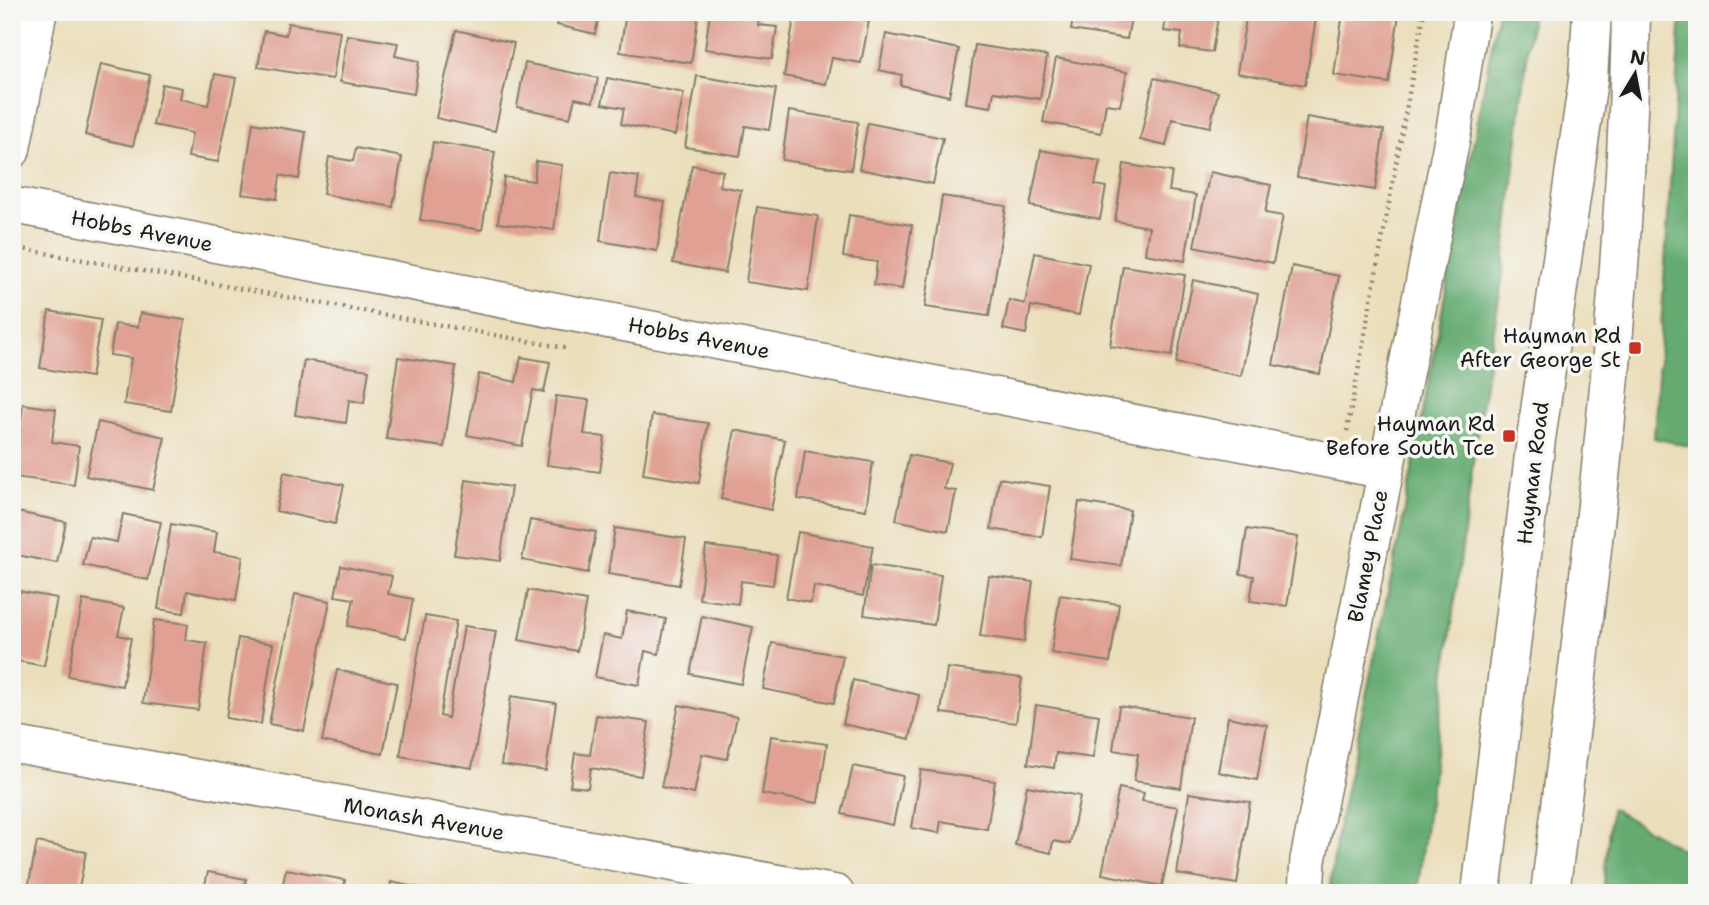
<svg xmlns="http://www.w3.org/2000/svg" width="1709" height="905" viewBox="0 0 1709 905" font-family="'Shantell Sans',sans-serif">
<rect width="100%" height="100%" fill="#f6f6f2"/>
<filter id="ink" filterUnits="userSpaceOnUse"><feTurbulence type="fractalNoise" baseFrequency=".0143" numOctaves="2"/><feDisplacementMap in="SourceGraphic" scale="14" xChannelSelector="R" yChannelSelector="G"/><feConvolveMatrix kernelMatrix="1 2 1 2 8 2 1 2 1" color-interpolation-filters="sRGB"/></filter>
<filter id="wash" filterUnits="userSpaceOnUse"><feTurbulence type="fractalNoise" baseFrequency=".00686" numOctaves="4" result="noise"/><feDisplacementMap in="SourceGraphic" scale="28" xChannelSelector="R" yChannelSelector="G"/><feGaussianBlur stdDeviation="1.57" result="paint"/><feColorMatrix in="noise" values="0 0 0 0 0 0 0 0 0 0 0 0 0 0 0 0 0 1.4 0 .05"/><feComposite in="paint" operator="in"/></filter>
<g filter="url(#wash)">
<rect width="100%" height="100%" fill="#ebdebb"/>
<!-- forest -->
<path fill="#65ab71" stroke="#406446" stroke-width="2" d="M1498 12H1532L1502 280 1476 440 1417 893H1329L1338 828 1400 535Z
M1681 12H1697V448L1654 438Z
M1611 808 1688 853 1697 865V893H1603Z"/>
<g id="blocks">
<!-- building -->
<path fill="#e0a093" d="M498 12H530L529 20Z
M560 12H600L595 34 557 25Z
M626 12H699L691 63 620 52Z
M710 12H760L758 25 777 27 772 59 705 49Z
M795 12H827L869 21 861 63 832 58 826 84 784 76Z
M1074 12H1132L1127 39 1071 30Z
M1167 12H1219L1212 52 1180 48 1182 33 1164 31Z
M1247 12H1317L1305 85 1237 73Z
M1343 12 1399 14 1389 83 1334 75Z
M288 23 340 31 333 79 258 67 264 31 286 35Z
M456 30 514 43 495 131 436 118Z
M886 34 959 49 949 96 900 85 902 75 879 70Z
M347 35 398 43 395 56 419 61 414 94 340 82Z
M975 45 1047 56 1040 99 994 92 991 107 966 103Z
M1056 58 1127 72 1120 106 1106 104 1101 133 1043 122Z
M525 63 598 78 593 102 575 98 570 118 517 107Z
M101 64 150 75 133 146 85 135Z
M215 74 236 78 218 162 188 157 192 133 153 125 162 84 182 88 180 99 208 105Z
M697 76 776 89 769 130 745 126 740 156 685 147Z
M607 78 684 93 675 135 621 124 624 108 602 104Z
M1154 78 1218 92 1210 127 1172 119 1166 146 1140 140Z
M789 111 858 122 851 170 782 160Z
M1307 117 1384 130 1375 190 1297 177Z
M253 123 306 132 299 179 280 175 277 199 242 194Z
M868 123 943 138 933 184 859 169Z
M433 142 495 152 482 230 420 220Z
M356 148 402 157 393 207 323 194 329 157 353 161Z
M1041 150 1100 161 1095 185 1106 187 1100 219 1030 206Z
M536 161 562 165 554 230 498 223 504 177 534 181Z
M1124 164 1172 172 1169 191 1196 195 1185 261 1145 254 1149 227 1115 221Z
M692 165 723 171 719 186 741 190 725 273 673 263Z
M1210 172 1271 185 1265 213 1283 216 1273 263 1194 246Z
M610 173 639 177 636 197 665 202 657 251 600 241Z
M942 196 1006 206 989 316 925 307Z
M757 207 818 216 808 291 746 282Z
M849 215 912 225 902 289 874 285 877 262 843 257Z
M1035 253 1089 264 1079 315 1031 306 1026 334 1003 329 1009 300 1025 304Z
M1123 266 1185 275 1172 356 1110 346Z
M1292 266 1339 276 1320 374 1273 365Z
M1193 280 1258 294 1241 376 1176 363Z
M49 311 101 320 91 377 40 368Z
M140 313 185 320 171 411 124 404 131 358 110 355 115 324 138 327Z
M398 357 456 366 444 447 386 439Z
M521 357 550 362 544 392 533 390 522 446 467 435 479 374 516 382Z
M304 360 369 370 364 403 349 400 346 423 295 415Z
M556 396 589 400 584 434 605 437 600 472 547 465Z
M23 404 56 409 52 442 79 446 74 485 14 477Z
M652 415 708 423 699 483 643 474Z
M98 422 165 437 153 490 86 476Z
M735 430 785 440 771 510 721 499Z
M805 451 873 462 866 510 798 499Z
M909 455 950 463 944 489 956 491 948 531 896 520Z
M284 472 344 485 335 524 276 511Z
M999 478 1050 486 1042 537 991 529Z
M466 480 511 487 500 561 454 555Z
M1079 502 1130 510 1121 566 1070 559Z
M12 511 66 522 57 563 12 554Z
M123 514 161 522 148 580 83 565 90 537 117 542Z
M530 520 596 532 588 573 522 560Z
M171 524 217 532 214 552 243 556 236 600 187 591 184 613 158 609Z
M615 528 686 539 679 585 608 574Z
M1247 529 1298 537 1287 606 1250 601 1254 576 1240 574Z
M798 532 873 546 863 596 814 586 811 603 786 598Z
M706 546 777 555 773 585 741 581 738 604 699 599Z
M871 565 941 575 934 625 864 615Z
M341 566 392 576 388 594 413 599 406 638 348 626 354 599 335 596Z
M989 576 1033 582 1024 642 980 636Z
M12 590 57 598 44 666 12 660Z
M528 590 586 601 577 651 519 640Z
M295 594 330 601 304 731 269 724Z
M1060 595 1119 604 1110 662 1051 653Z
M83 600 124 608 118 635 131 638 122 686 68 676Z
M627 611 666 619 659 654 645 651 639 685 595 677 603 635 622 639Z
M425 616 456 621 440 716 448 718 464 626 496 631 472 768 400 756Z
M702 616 753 627 741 684 690 674Z
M154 620 188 624 186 640 207 643 198 710 143 703Z
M238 638 273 644 261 724 226 718Z
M772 643 843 656 834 703 763 689Z
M947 668 1022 678 1016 723 941 713Z
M337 670 397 683 383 754 322 741Z
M853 680 919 695 910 739 843 724Z
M511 696 556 703 546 771 501 765Z
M679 705 737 717 727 759 702 754 694 794 661 787Z
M1036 705 1099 715 1093 758 1056 753 1054 768 1028 764Z
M1119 706 1191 717 1181 788 1134 781 1138 754 1113 750Z
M596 715 649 722 641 776 591 768 588 788 570 786 575 753 590 755Z
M1228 717 1267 725 1257 780 1218 772Z
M771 736 827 744 818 803 762 794Z
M853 766 903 776 893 825 842 814Z
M921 770 995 781 987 829 941 821 939 833 912 828Z
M1027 786 1080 796 1070 844 1053 841 1051 853 1015 845Z
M1119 788 1144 793 1142 801 1178 807 1162 886 1102 874Z
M1189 793 1250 802 1237 884 1177 874Z
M37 842 86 852 78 893H51L28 888Z
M286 869 345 880 343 893H281Z
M208 872 246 879 243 893H203Z
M391 882 439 892 438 893H389Z"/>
</g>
</g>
<g filter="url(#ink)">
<use href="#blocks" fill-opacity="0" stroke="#847d6c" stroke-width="2"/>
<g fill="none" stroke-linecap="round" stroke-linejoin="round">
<!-- minor casing -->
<g stroke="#847d6c" stroke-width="38">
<path id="minor" d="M12 151 39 12
M12 205 1385 471
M12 744 836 893
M1306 893 1308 860 1454 129 1472 12"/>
</g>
<!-- major casing -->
<g stroke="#847d6c" stroke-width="41">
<path id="major" d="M1481 893 1536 439 1588 80 1592 12
M1550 893C1587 600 1626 307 1631 12"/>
</g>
<!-- path -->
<path stroke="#847d6c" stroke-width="4.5" stroke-dasharray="2 5" stroke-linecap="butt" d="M12 247 566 348
M1347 431 1424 12"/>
<!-- minor -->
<use href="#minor" stroke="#fff" stroke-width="35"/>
<!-- major -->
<use href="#major" stroke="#fff" stroke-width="38"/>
</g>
</g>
<!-- markers -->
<g fill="#c8321e" stroke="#f6f6f2" stroke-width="2.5">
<rect x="1628" y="341" width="14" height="14" rx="3.5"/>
<rect x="1502" y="429" width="14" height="14" rx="3.5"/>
</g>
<g text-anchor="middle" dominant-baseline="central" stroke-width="7" stroke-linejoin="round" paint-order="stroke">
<!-- street labels -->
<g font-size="21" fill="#1c1c1c" stroke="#f6f6f2">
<text transform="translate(142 231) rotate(11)">Hobbs Avenue</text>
<text transform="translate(699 338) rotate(11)">Hobbs Avenue</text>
<text transform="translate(1533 473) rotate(-83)">Hayman Road</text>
<text transform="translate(1368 556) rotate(-79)">Blamey Place</text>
<text transform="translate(424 819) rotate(10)">Monash Avenue</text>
</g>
<!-- poi labels -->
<g font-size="21" fill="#1c1c1c" stroke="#f6f6f2" text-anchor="end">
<text x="1621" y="336">Hayman Rd<tspan x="1621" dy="24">After George St</tspan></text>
<text x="1495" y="424">Hayman Rd<tspan x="1495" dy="24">Before South Tce</tspan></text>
</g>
</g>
<!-- margin -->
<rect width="1709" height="905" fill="none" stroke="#f6f6f2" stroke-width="42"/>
<!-- north arrow -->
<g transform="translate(1635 74) rotate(10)" stroke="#f6f6f2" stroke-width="5" paint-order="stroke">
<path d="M0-5L12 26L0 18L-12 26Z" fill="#1c1c1c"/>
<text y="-10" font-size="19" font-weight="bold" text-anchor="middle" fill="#1c1c1c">N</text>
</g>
</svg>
